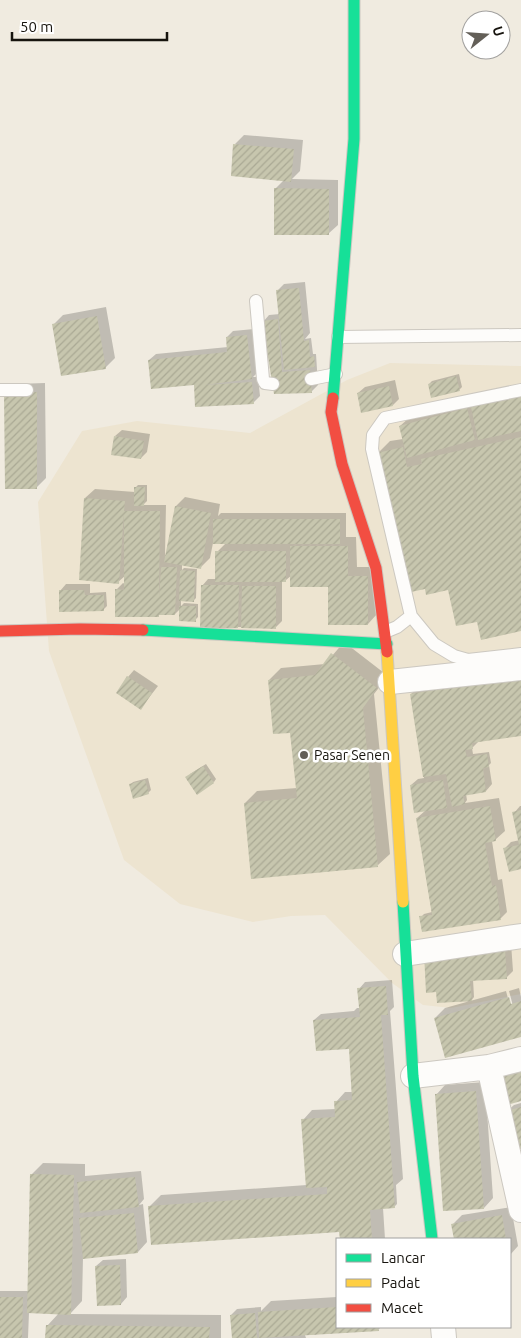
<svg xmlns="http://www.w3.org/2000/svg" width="521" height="1338" viewBox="0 0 521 1338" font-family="Ubuntu,sans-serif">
<defs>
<pattern id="building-hatch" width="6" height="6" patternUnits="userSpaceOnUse" patternTransform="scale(1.25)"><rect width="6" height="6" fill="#c7c6ae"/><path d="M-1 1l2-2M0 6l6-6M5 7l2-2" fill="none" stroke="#aaa994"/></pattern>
</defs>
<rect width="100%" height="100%" fill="#f0ebe0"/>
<!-- built -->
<path fill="#ede4d0" d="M390 363 521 366V994L451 1008 423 1005 392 983 325 915 291 916 253 922 180 904 124 860 49 651 38 502 82 431 137 421 250 433 347 380Z"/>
<!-- shadow -->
<path fill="#0003" fill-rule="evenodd" d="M244 135 303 140 300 171 292 179 338 180V225L328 234 276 188 284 180 235 144Z
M305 282 310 333 305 339 311 338 313 354H316L318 385 311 392 275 393 263 322 269 315 280 314 277 291 284 284Z
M106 307 115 358 105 368 54 324 63 315Z
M254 329 258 372 253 377H258L260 396 253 403 195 384 149 360 156 354 228 347 227 337 233 331Z
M459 374 462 387 459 390 429 384 432 381Z
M395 380 399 399 393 405 358 393 365 387Z
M45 383 46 478 37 487 5 393 15 384Z
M521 390V630L478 620 449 588 378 453 390 441 403 439 400 426 410 417Z
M122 430 150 434 147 452 141 458 115 436Z
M138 485H147V501L143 505H166L165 555H167L176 506 185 497 220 504 218 516 221 513H346V537H356L357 567H377V614L368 624 329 586 292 575 286 580H282V621L276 627H238L202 586 208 579H217V552L226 543H213L210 558 201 567H197L196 598 193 601 181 600V606L184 603 198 604V617L195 620 181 608 175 614 161 613 158 616 116 590 123 583 125 584V576L118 582 85 498 95 489 135 492V488ZM182 564 197 567V569L184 568 182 570Z
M66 584H90V593L106 592 107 606 104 609 60 591Z
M344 642 388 676 374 694 390 854 378 865 245 803 257 791 297 788 292 731 269 680 281 668 325 664Z
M134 670 158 686 141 708 128 677Z
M521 672V736L520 733 479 741 472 748 473 754 489 752 491 763 489 765 492 784 486 791 466 794 467 800 465 803 499 798 505 831 495 840 492 841 498 880 502 879 507 912 501 918 477 922 421 917 424 914 432 912 417 818 426 810 411 785 418 779 424 778 411 694 420 685Z
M206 764 216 779 214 782 190 774Z
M148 778 151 790 148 793 130 785 133 782Z
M520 806H521V868L505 848 511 842 520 840 514 813Z
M511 943 513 971 506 978 473 979 474 997 471 1001 438 1002Z
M392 980 394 1007 390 1011 403 1179 396 1185 397 1204 394 1207 383 1208 385 1239H341L340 1231 149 1207 161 1195 307 1185 303 1120 312 1110 336 1109V1102L345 1092H353L350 1048 314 1020 321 1014 354 1011 357 1008H360L359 989 365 982Z
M519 988 521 997V1036L435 1018 445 1008 506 991 517 1032H520L509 991Z
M485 1082 493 1198 484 1208 436 1095 445 1085Z
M521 1103V1147L507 1111 514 1105Z
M43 1163 85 1164V1176L141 1171 144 1199 139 1205 143 1204 147 1242 138 1252 83 1257 82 1301 70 1314 221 1315V1338H47V1326L59 1313 29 1312 28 1338H0V1291H28L31 1175Z
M511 1207 518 1246 510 1255V1239H455L452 1225 462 1215Z
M126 1259 127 1297 121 1304 96 1266 103 1260Z
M337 1297V1327H381L378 1330 305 1335 306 1338H233L231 1315 237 1309 261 1307V1311L271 1301Z"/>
<!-- building -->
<path fill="url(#building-hatch)" d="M233 144 294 149 291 182 231 176Z
M274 188 329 189V235H274Z
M299 288 304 341 309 340 310 357 314 356 315 367 284 370 276 290Z
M97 316 106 369 61 376 52 324Z
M278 319 282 372 310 370 312 393 274 394 262 321Z
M247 335 252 379 204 385 252 382 254 404 195 407 194 385 151 389 148 360 227 352 226 337Z
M456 376 460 391 431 398 428 384Z
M389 386 393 406 361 413 357 393Z
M37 392V489H5L4 393Z
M521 397V431L478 440 471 407Z
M467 408 475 440 407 458 399 426Z
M114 436 144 441 141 459 111 455Z
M521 437V631L481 640 477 622 456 626 448 590 426 595 425 589 411 592 377 453 403 447 407 467 422 464 421 459Z
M134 487H145L144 506H134Z
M84 498 125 501 124 511H160L159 598 161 567H177L175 615H159V617H115V589L124 590V513L119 584 79 580Z
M175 506 211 513 201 569 164 562Z
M213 519H340V544H213Z
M290 546H348V576H368V625H328V587H290Z
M215 551H286V582H215Z
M180 570 195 571 194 602 179 601Z
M201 585H239L238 628H200Z
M242 586H276V629L241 628Z
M59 590H84L85 595H104V611L59 612Z
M179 606H196V622L179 621Z
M331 653 377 688 363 708 378 867 251 879 244 803 297 798 290 733 273 734 268 680 315 675Z
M127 676 152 693 141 710 116 693Z
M521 676V736L472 743 473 749 465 750 467 757 487 754 489 767 483 768 486 792 463 796 465 804 452 807 446 774 423 777 410 694Z
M203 766 214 783 197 795 185 777Z
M145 780 149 794 133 799 129 784Z
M443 780 447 808 414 813 410 785Z
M490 806 496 841 485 843 492 886 496 885 501 920 422 932 419 916 432 915 416 818Z
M521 810V869L509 872 503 848 519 845 512 812Z
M505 949 507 979 470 981 472 1001 437 1003 436 992 426 993 424 953Z
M386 986 388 1015H381L395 1208 370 1210 372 1239H340L339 1232 151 1245 148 1206 327 1194V1187L306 1188 301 1119 335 1117 334 1101 352 1100 349 1049 316 1051 313 1020 360 1017 357 988Z
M509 997 511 1004 521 1001V1037L445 1058 434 1018Z
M521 1069V1101L504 1106 496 1076Z
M476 1091 484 1209 443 1211 435 1094Z
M521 1107V1149L516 1150 506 1111Z
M30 1174 74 1175 71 1315 27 1313Z
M135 1177 139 1207 80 1213 77 1182Z
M134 1213 138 1253 83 1259 79 1218Z
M502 1215 506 1239H454L451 1224Z
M120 1265 121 1305 97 1306 95 1266Z
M0 1297H23L22 1338H0Z
M337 1307V1327H378L379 1331 259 1338 258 1312Z
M255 1313 257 1338H232L230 1315Z
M46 1325 210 1327 209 1338H45Z"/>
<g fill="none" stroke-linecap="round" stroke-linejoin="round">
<!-- lane casing -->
<g stroke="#ccc8c0" stroke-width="14">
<path id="lane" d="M256 301 263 379 265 383 273 384
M338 337 521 335
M311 379 336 374
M0 390H27
M521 390 385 418 373 435 372 449 411 616 434 644 454 656 468 660 521 654
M385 632 397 627 411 616"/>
</g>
<!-- street casing -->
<g stroke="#ccc8c0" stroke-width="26">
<path id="street" d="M390 682 521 668
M405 954 521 936
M489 1067 521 1210
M413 1076 489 1067 521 1059
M443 1327 444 1338"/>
</g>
<!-- fast casing -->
<g stroke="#ccc8c0" stroke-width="13">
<path id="fast" d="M333 398 354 139V0
M143 630 387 644
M403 902 413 1076 432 1239"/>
</g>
<!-- slow casing -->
<g stroke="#ccc8c0" stroke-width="13">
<path id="slow" d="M387 652 403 902"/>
</g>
<!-- jam casing -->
<g stroke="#ccc8c0" stroke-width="13">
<path id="jam" d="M333 398 331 412 342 464 376 568 387 652
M0 631 80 629 143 630"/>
</g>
<!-- lane -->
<use href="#lane" stroke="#fdfcfa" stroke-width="12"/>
<!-- street -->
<use href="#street" stroke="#fdfcfa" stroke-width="24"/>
<!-- fast -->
<use href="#fast" stroke="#16e098" stroke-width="11"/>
<!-- slow -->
<use href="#slow" stroke="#ffcf43" stroke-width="11"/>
<!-- jam -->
<use href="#jam" stroke="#f24e42" stroke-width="11"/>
</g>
<!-- markers -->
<circle fill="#635f58" stroke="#fff" stroke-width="2" cx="304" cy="755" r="5"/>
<g text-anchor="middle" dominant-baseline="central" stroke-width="5" stroke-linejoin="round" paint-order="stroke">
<!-- poi labels -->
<g font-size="14" fill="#17140e" stroke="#fff" text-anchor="start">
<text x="314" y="755">Pasar Senen</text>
</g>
</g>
<!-- legend -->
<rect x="336" y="1238" width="175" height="90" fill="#ffffff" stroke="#a2a19f"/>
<rect x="346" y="1254" width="25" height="8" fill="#16e098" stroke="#a2a19f"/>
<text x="381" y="1263" font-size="15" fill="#17140e">Lancar</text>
<rect x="346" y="1279" width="25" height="8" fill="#ffcf43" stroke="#a2a19f"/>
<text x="381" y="1288" font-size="15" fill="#17140e">Padat</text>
<rect x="346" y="1304" width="25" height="8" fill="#f24e42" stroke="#a2a19f"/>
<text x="381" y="1313" font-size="15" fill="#17140e">Macet</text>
<!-- north arrow -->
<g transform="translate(486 35) rotate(73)"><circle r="24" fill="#ffffff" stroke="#a2a19f"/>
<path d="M0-4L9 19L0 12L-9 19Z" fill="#635f58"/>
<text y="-8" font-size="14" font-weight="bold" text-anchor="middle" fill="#17140e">U</text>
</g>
<!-- scale -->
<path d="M12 32v8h155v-8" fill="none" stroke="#17140e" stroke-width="2.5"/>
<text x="20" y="32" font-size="15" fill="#17140e" stroke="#ffffff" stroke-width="4" paint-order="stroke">50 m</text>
</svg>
